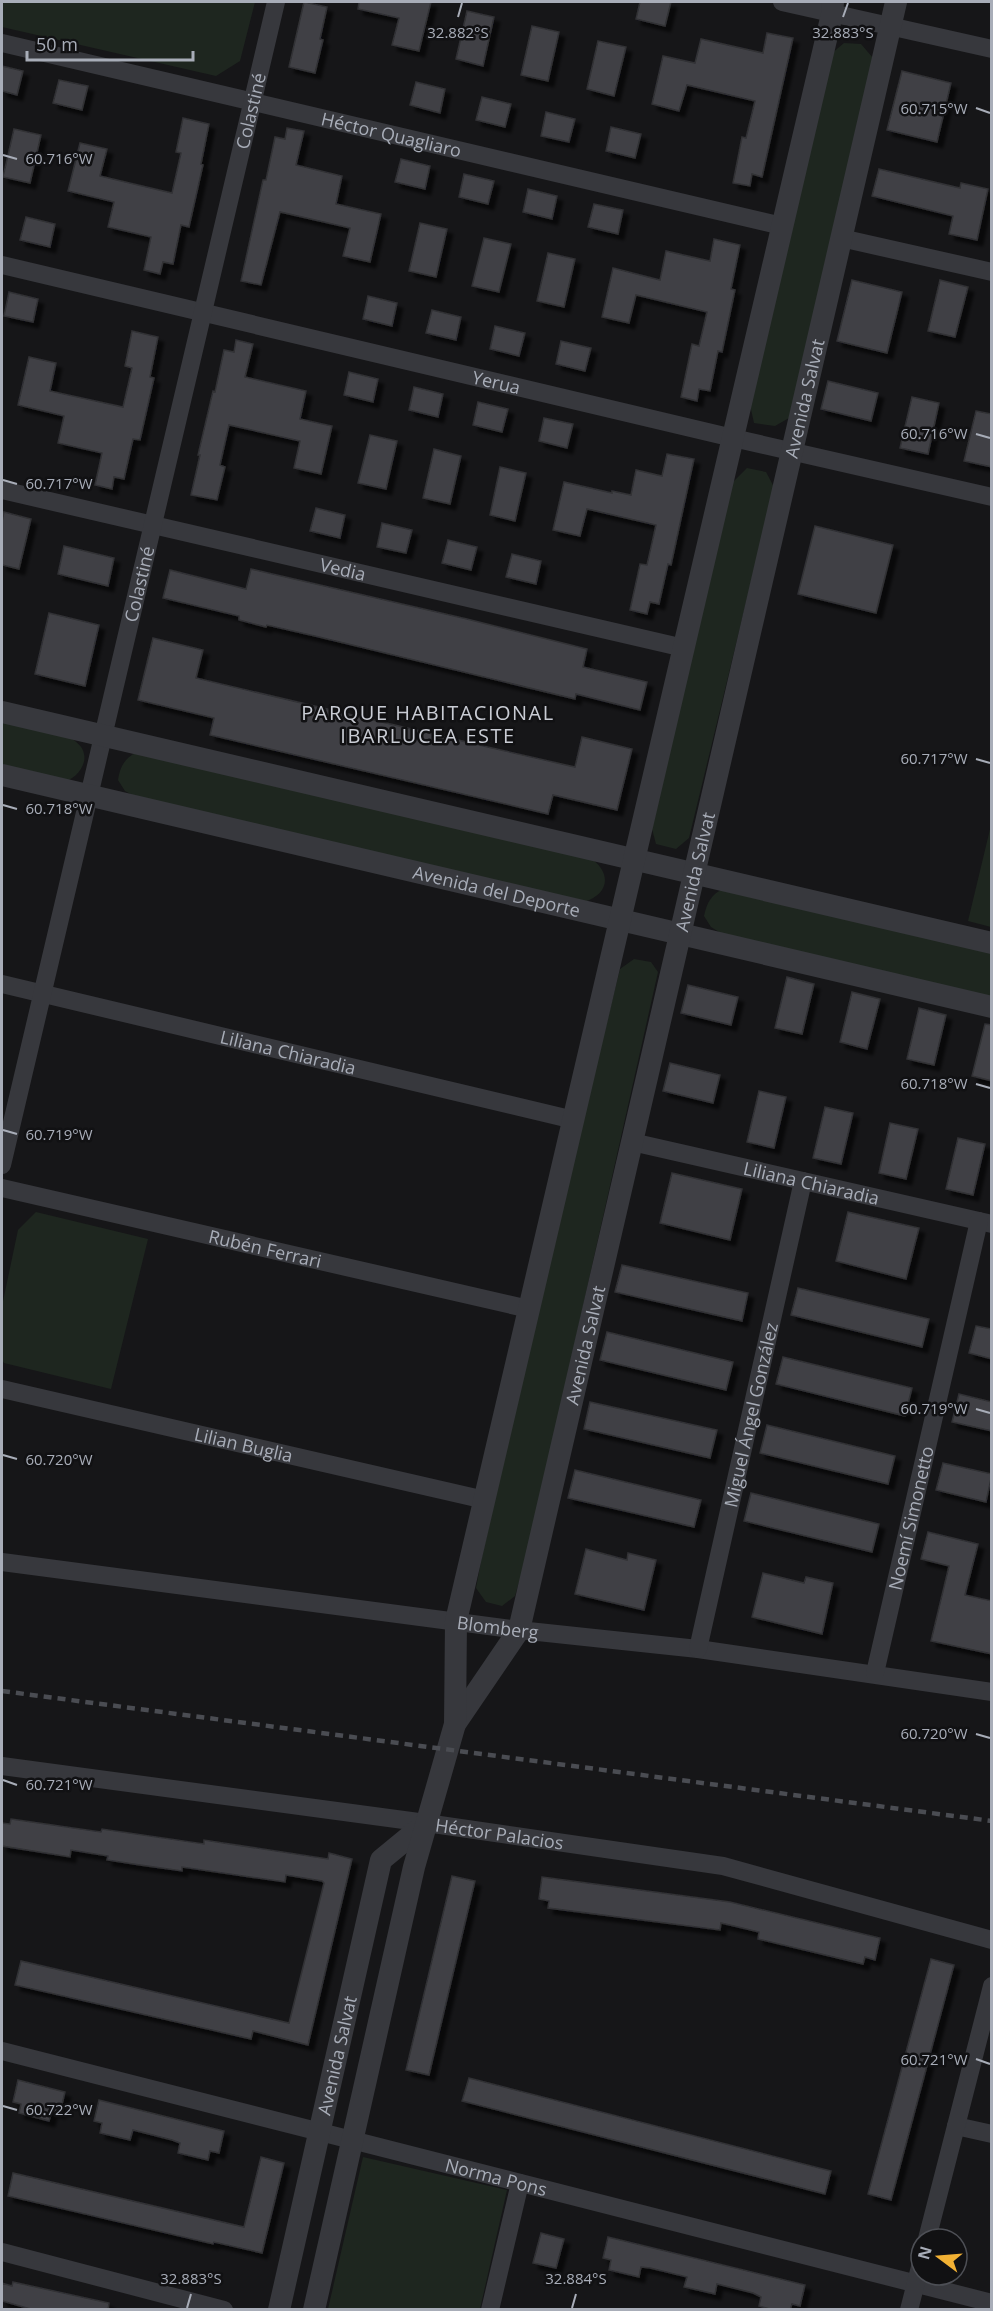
<svg xmlns="http://www.w3.org/2000/svg" width="993" height="2311" viewBox="0 0 993 2311" font-family="'Open Sans',sans-serif">
<defs>
<filter id="shadow"><feDropShadow dx="5.5" dy="5.5" stdDeviation="1.5" flood-color="#0009"/></filter>
</defs>
<rect width="100%" height="100%" fill="#161618"/>
<!-- green -->
<path fill="#1e261f" d="M2 2H255L240 61 216 76 2 27Z
M844 43 861 44 873 58 789 418 775 426 754 423 750 405 831 54Z
M747 468 766 472 774 487 689 838 676 849 656 844 652 829 732 483Z
M2 720 68 736C75 741 83 746 84 754 87 766 74 781 63 781 51 782 15 770 2 767Z
M137 752 589 857C612 872 610 894 584 902L138 798 125 791 118 780C120 766 125 758 137 752Z
M991 825V927L968 921Z
M724 888 991 950V997L724 935 711 927 704 916C707 902 711 895 724 888Z
M634 959 651 962 658 972 528 1551 515 1596 502 1606 486 1602 476 1588 482 1556 578 1138 620 969Z
M36 1212 148 1239 111 1389 4 1363 2 1360V1306L18 1230Z
M363 2157 507 2190 480 2309H328Z"/>
<!-- building -->
<path fill="#404145" stroke="#303034" stroke-width="1.5" filter="url(#shadow)" d="M304 2 327 7 320 39 323 40 315 73 289 67Z
M359 2H431L419 51 392 45 399 18 358 9Z
M640 2H671L665 26 636 19Z
M467 11 494 17 483 66 456 59Z
M532 26 559 32 548 81 521 75Z
M767 33 793 38 762 177 752 174 750 186 733 183 742 137 746 138 755 101 687 85 679 111 652 104 663 56 695 63 701 39 763 53Z
M598 41 626 47 614 96 587 89Z
M2 66 23 71 17 95 2 91Z
M902 71 951 83 937 142 887 130Z
M59 80 88 86 82 110 53 103Z
M416 82 445 89 440 113 410 105Z
M482 97 511 104 505 127 476 120Z
M546 112 575 119 569 142 541 136Z
M183 118 209 124 201 164 203 165 189 227 181 225 173 264 163 262 160 274 144 270 151 237 108 227 114 202 68 191 80 143 107 149 100 176 172 193 181 153 176 152Z
M611 127 641 134 635 158 606 151Z
M287 128 304 131 296 165 342 176 336 204 381 214 370 262 343 256 350 228 280 212 261 285 241 281 263 180H266L275 137 285 139Z
M14 129 41 135 30 183 3 177Z
M401 159 430 166 425 189 395 182Z
M879 169 960 188 961 183 988 189 977 240 949 234 953 216 872 196Z
M464 174 494 181 488 204 459 197Z
M528 189 557 196 552 219 523 212Z
M594 204 623 210 618 234 588 227Z
M26 217 55 224 50 247 20 240Z
M420 223 447 229 436 277 409 271Z
M484 238 511 244 499 292 472 286Z
M714 239 740 245 731 289 735 290 722 352 718 351 710 391 699 389 697 401 681 397 692 344 699 346 707 312 636 295 629 323 602 317 613 268 660 280 666 251 710 261Z
M548 253 575 259 564 307 537 301Z
M852 280 902 292 887 353 837 341Z
M940 280 968 287 955 337 928 331Z
M9 292 38 299 33 322 4 316Z
M368 296 397 303 392 326 363 319Z
M432 310 461 317 456 340 426 333Z
M495 326 525 333 519 356 490 349Z
M132 331 158 337 150 377 154 378 140 440 133 439 124 479 114 477 112 489 95 485 102 453 58 443 64 416 18 405 29 357 56 363 50 391 123 407 132 368 125 366Z
M236 340 253 344 245 377 306 391 300 419 332 426 321 474 294 468 300 441 229 425 220 465 225 467 217 500 191 495 200 455H198L213 391 215 392 224 350 234 352Z
M561 341 591 348 585 371 556 364Z
M349 372 378 379 373 402 344 395Z
M828 381 878 393 871 421 821 409Z
M414 387 443 394 438 417 409 410Z
M912 397 939 403 928 454 900 448Z
M478 402 508 409 502 432 473 425Z
M976 411 992 414V467L964 461Z
M544 418 573 424 567 448 539 441Z
M370 435 397 441 386 489 358 483Z
M434 449 461 456 450 504 423 498Z
M667 454 694 459 671 565 668 564 659 604 650 602 647 614 630 610 640 564 647 565 656 525 587 509 580 536 553 530 564 482 612 493V491L631 495 636 470 662 476Z
M500 467 526 473 515 521 490 515Z
M316 508 345 515 340 538 310 531Z
M4 512 31 519 19 569 2 565V521Z
M382 523 412 530 406 553 377 547Z
M815 526 893 545 876 613 798 594Z
M448 540 477 547 471 570 442 563Z
M64 546 114 558 108 586 58 574Z
M512 554 541 561 536 584 506 577Z
M251 569 467 619 587 649 583 667 647 682 640 710 576 694 575 699 319 637 267 625 266 627 239 620V616L163 598 170 570 246 589Z
M49 613 99 625 85 686 35 674Z
M153 638 203 650 196 678 492 748 575 767 582 737 632 749 617 810 553 795 548 814 210 735 214 718 138 700Z
M787 977 814 984 802 1034 775 1028Z
M688 985 738 997 731 1025 681 1013Z
M852 992 880 999 867 1049 840 1042Z
M919 1008 946 1015 934 1065 907 1059Z
M985 1024 992 1025V1081L972 1076Z
M670 1063 720 1075 713 1103 663 1091Z
M759 1091 786 1097 774 1148 747 1142Z
M825 1107 853 1113 841 1164 813 1158Z
M890 1123 918 1129 906 1179 879 1173Z
M958 1138 985 1144 973 1195 946 1189Z
M672 1173 742 1189 730 1240 660 1223Z
M848 1212 919 1228 906 1279 836 1261Z
M622 1265 748 1293 742 1321 615 1292Z
M798 1288 929 1319 922 1347 791 1315Z
M976 1326 992 1329V1359L969 1353Z
M607 1332 733 1362 726 1390 600 1360Z
M783 1357 912 1388 905 1416 776 1384Z
M959 1394 992 1402V1431L952 1422Z
M590 1402 717 1430 710 1458 584 1429Z
M767 1425 895 1456 888 1484 760 1453Z
M943 1463 992 1474 986 1502 936 1490Z
M575 1470 701 1500 694 1527 568 1498Z
M751 1493 879 1524 872 1552 744 1521Z
M928 1532 978 1544 965 1595 992 1601V1654L931 1641 949 1566 921 1559Z
M586 1549 627 1560 628 1553 656 1560 644 1610 575 1594Z
M763 1573 804 1583 806 1577 833 1583 822 1634 752 1617Z
M11 1819 101 1832 102 1829 204 1844V1840L328 1859 329 1853 352 1859 308 2045 253 2031 251 2039 15 1985 21 1961 289 2023 324 1883 322 1881 286 1875 285 1882 182 1867V1871L140 1865 107 1860 108 1856 71 1850 70 1857 2 1846V1823L10 1824Z
M452 1876 475 1881 429 2075 406 2070Z
M542 1877 730 1902 880 1938 875 1960 865 1957 863 1964 758 1939 759 1932 721 1923 720 1930 548 1908 549 1901 539 1899Z
M931 1959 954 1965 891 2200 868 2194Z
M469 2078 831 2171 825 2194 462 2101Z
M18 2080 65 2092 60 2113 52 2111 49 2121 19 2113 21 2104 13 2102Z
M99 2100 224 2131 219 2153 210 2151 208 2160 178 2153 180 2143 172 2140 133 2130 130 2140 100 2133 102 2123 94 2121Z
M261 2157 284 2163 262 2253 214 2242 213 2244 8 2196 13 2173 244 2227Z
M541 2233 564 2239 556 2268 533 2263Z
M608 2237 805 2285 800 2306 792 2304 790 2310H773L759 2306 761 2297 753 2293 717 2284 715 2294 684 2287 687 2277 650 2268 641 2267 639 2277 609 2270 611 2260 603 2258Z
M13 2282 109 2303 108 2310H34L2 2301V2283L12 2286Z"/>
<g fill="none" stroke-linecap="round" stroke-linejoin="round">
<!-- minor -->
<g stroke="#37383d" stroke-width="18">
<path d="M782 2 992 49"/>
<path id="s1" d="M2 43 782 226"/>
<path d="M841 238 992 272"/>
<path id="s2" d="M2 265 733 438 992 497"/>
<path id="s3" d="M2 490 684 648"/>
<path id="s4" d="M2 984 574 1120"/>
<path id="s5" d="M632 1142 992 1224"/>
<path id="s6" d="M2 1165 276 2"/>
<path id="s7" d="M2 1188 529 1309"/>
<path id="s8" d="M2 1389 485 1500"/>
<path id="s9" d="M2 1562 519 1630 698 1649 992 1692"/>
<path id="s10" d="M698 1649 803 1181"/>
<path id="s11" d="M875 1673 979 1221"/>
<path id="s12" d="M2 1766 426 1823 723 1866 992 1940"/>
<path id="s13" d="M2 2051 992 2303"/>
<path d="M956 2126 992 2134"/>
<path d="M927 2239 992 1986"/>
<path d="M2 2252 224 2310"/>
<path d="M490 2310 520 2183"/>
<path d="M909 2310 921 2263"/>
</g>
<!-- tertiary -->
<g stroke="#37383d" stroke-width="22">
<path d="M2 712 992 943"/>
<path id="s14" d="M2 775 992 1007"/>
<path id="s15" d="M455 1724 519 1630 896 2"/>
<path id="s16" d="M279 2310 381 1860 426 1823"/>
<path d="M314 2310 414 1867 455 1724 456 1621 832 14 833 2"/>
</g>
<!-- rail -->
<path stroke="#4a4c52" stroke-width="4.5" stroke-dasharray="8 6" stroke-linecap="butt" d="M2 1691 992 1821"/>
</g>
<!-- ticks -->
<path fill="none" stroke="#a8adb8" stroke-width="2" d="M458 17 462 3M843 17 848 3M976 108 990 113M3 155 17 159M976 434 990 438M3 480 17 484M976 759 990 763M3 805 17 809M976 1084 990 1088M3 1130 17 1134M976 1409 990 1413M3 1455 17 1459M976 1734 990 1738M3 1780 17 1785M976 2059 990 2064M3 2106 17 2110M187 2308 191 2294M572 2308 576 2294"/>
<g text-anchor="middle" dominant-baseline="central" stroke-width="5" stroke-linejoin="round" paint-order="stroke">
<!-- street labels -->
<g font-size="18" fill="#a8adb8" stroke="#111113">
<text stroke="none"><textPath href="#s6" startOffset="1083">Colastiné</textPath></text>
<text stroke="none"><textPath href="#s1" startOffset="400">Héctor Quagliaro</textPath></text>
<text stroke="none"><textPath href="#s2" startOffset="508">Yerua</textPath></text>
<text stroke="none"><textPath href="#s15" startOffset="1378">Avenida Salvat</textPath></text>
<text stroke="none"><textPath href="#s3" startOffset="350">Vedia</textPath></text>
<text stroke="none"><textPath href="#s6" startOffset="597">Colastiné</textPath></text>
<text stroke="none"><textPath href="#s15" startOffset="892">Avenida Salvat</textPath></text>
<text stroke="none"><textPath href="#s14" startOffset="508">Avenida del Deporte</textPath></text>
<text stroke="none"><textPath href="#s4" startOffset="294">Liliana Chiaradia</textPath></text>
<text stroke="none"><textPath href="#s5" startOffset="184">Liliana Chiaradia</textPath></text>
<text stroke="none"><textPath href="#s7" startOffset="270">Rubén Ferrari</textPath></text>
<text stroke="none"><textPath href="#s15" startOffset="406">Avenida Salvat</textPath></text>
<text stroke="none"><textPath href="#s10" startOffset="240">Miguel Ángel González</textPath></text>
<text stroke="none"><textPath href="#s8" startOffset="248">Lilian Buglia</textPath></text>
<text stroke="none"><textPath href="#s11" startOffset="159">Noemí Simonetto</textPath></text>
<text stroke="none"><textPath href="#s9" startOffset="500">Blomberg</textPath></text>
<text stroke="none"><textPath href="#s12" startOffset="502">Héctor Palacios</textPath></text>
<text stroke="none"><textPath href="#s16" startOffset="261">Avenida Salvat</textPath></text>
<text stroke="none"><textPath href="#s13" startOffset="510">Norma Pons</textPath></text>
</g>
<!-- neighbourhood labels -->
<g font-size="20" letter-spacing="1.5" fill="#c9ccd4" stroke="#111113">
<text x="428" y="712">PARQUE HABITACIONAL<tspan x="428" dy="23">IBARLUCEA ESTE</tspan></text>
</g>
</g>
<g font-size="15" text-anchor="middle" fill="#a8adb8" stroke="#111113" stroke-width="5" stroke-linejoin="round" paint-order="stroke">
<text x="458" y="38">32.882°S</text>
<text x="843" y="38">32.883°S</text>
<text x="934" y="114">60.715°W</text>
<text x="59" y="164">60.716°W</text>
<text x="934" y="439">60.716°W</text>
<text x="59" y="489">60.717°W</text>
<text x="934" y="764">60.717°W</text>
<text x="59" y="814">60.718°W</text>
<text x="934" y="1089">60.718°W</text>
<text x="59" y="1140">60.719°W</text>
<text x="934" y="1414">60.719°W</text>
<text x="59" y="1465">60.720°W</text>
<text x="934" y="1739">60.720°W</text>
<text x="59" y="1790">60.721°W</text>
<text x="934" y="2065">60.721°W</text>
<text x="59" y="2115">60.722°W</text>
<text x="191" y="2284">32.883°S</text>
<text x="576" y="2284">32.884°S</text>
</g>
<!-- border -->
<rect width="993" height="2311" fill="none" stroke="#a8adb8" stroke-width="6"/>
<!-- north arrow -->
<g transform="translate(939 2257) rotate(286)"><circle r="28" fill="#111113" stroke="#4d4f55" stroke-width="1.5"/>
<path d="M0-4.5L10 22L0 15L-10 22Z" fill="#f2b134"/>
<text y="-9" font-size="16" font-weight="bold" text-anchor="middle" fill="#a8adb8">N</text>
</g>
<!-- scale -->
<path d="M27 51v9h166v-9" fill="none" stroke="#a8adb8" stroke-width="3"/>
<text x="36" y="51" font-size="18" fill="#a8adb8" stroke="#111113" stroke-width="4.5" paint-order="stroke">50 m</text>
</svg>
